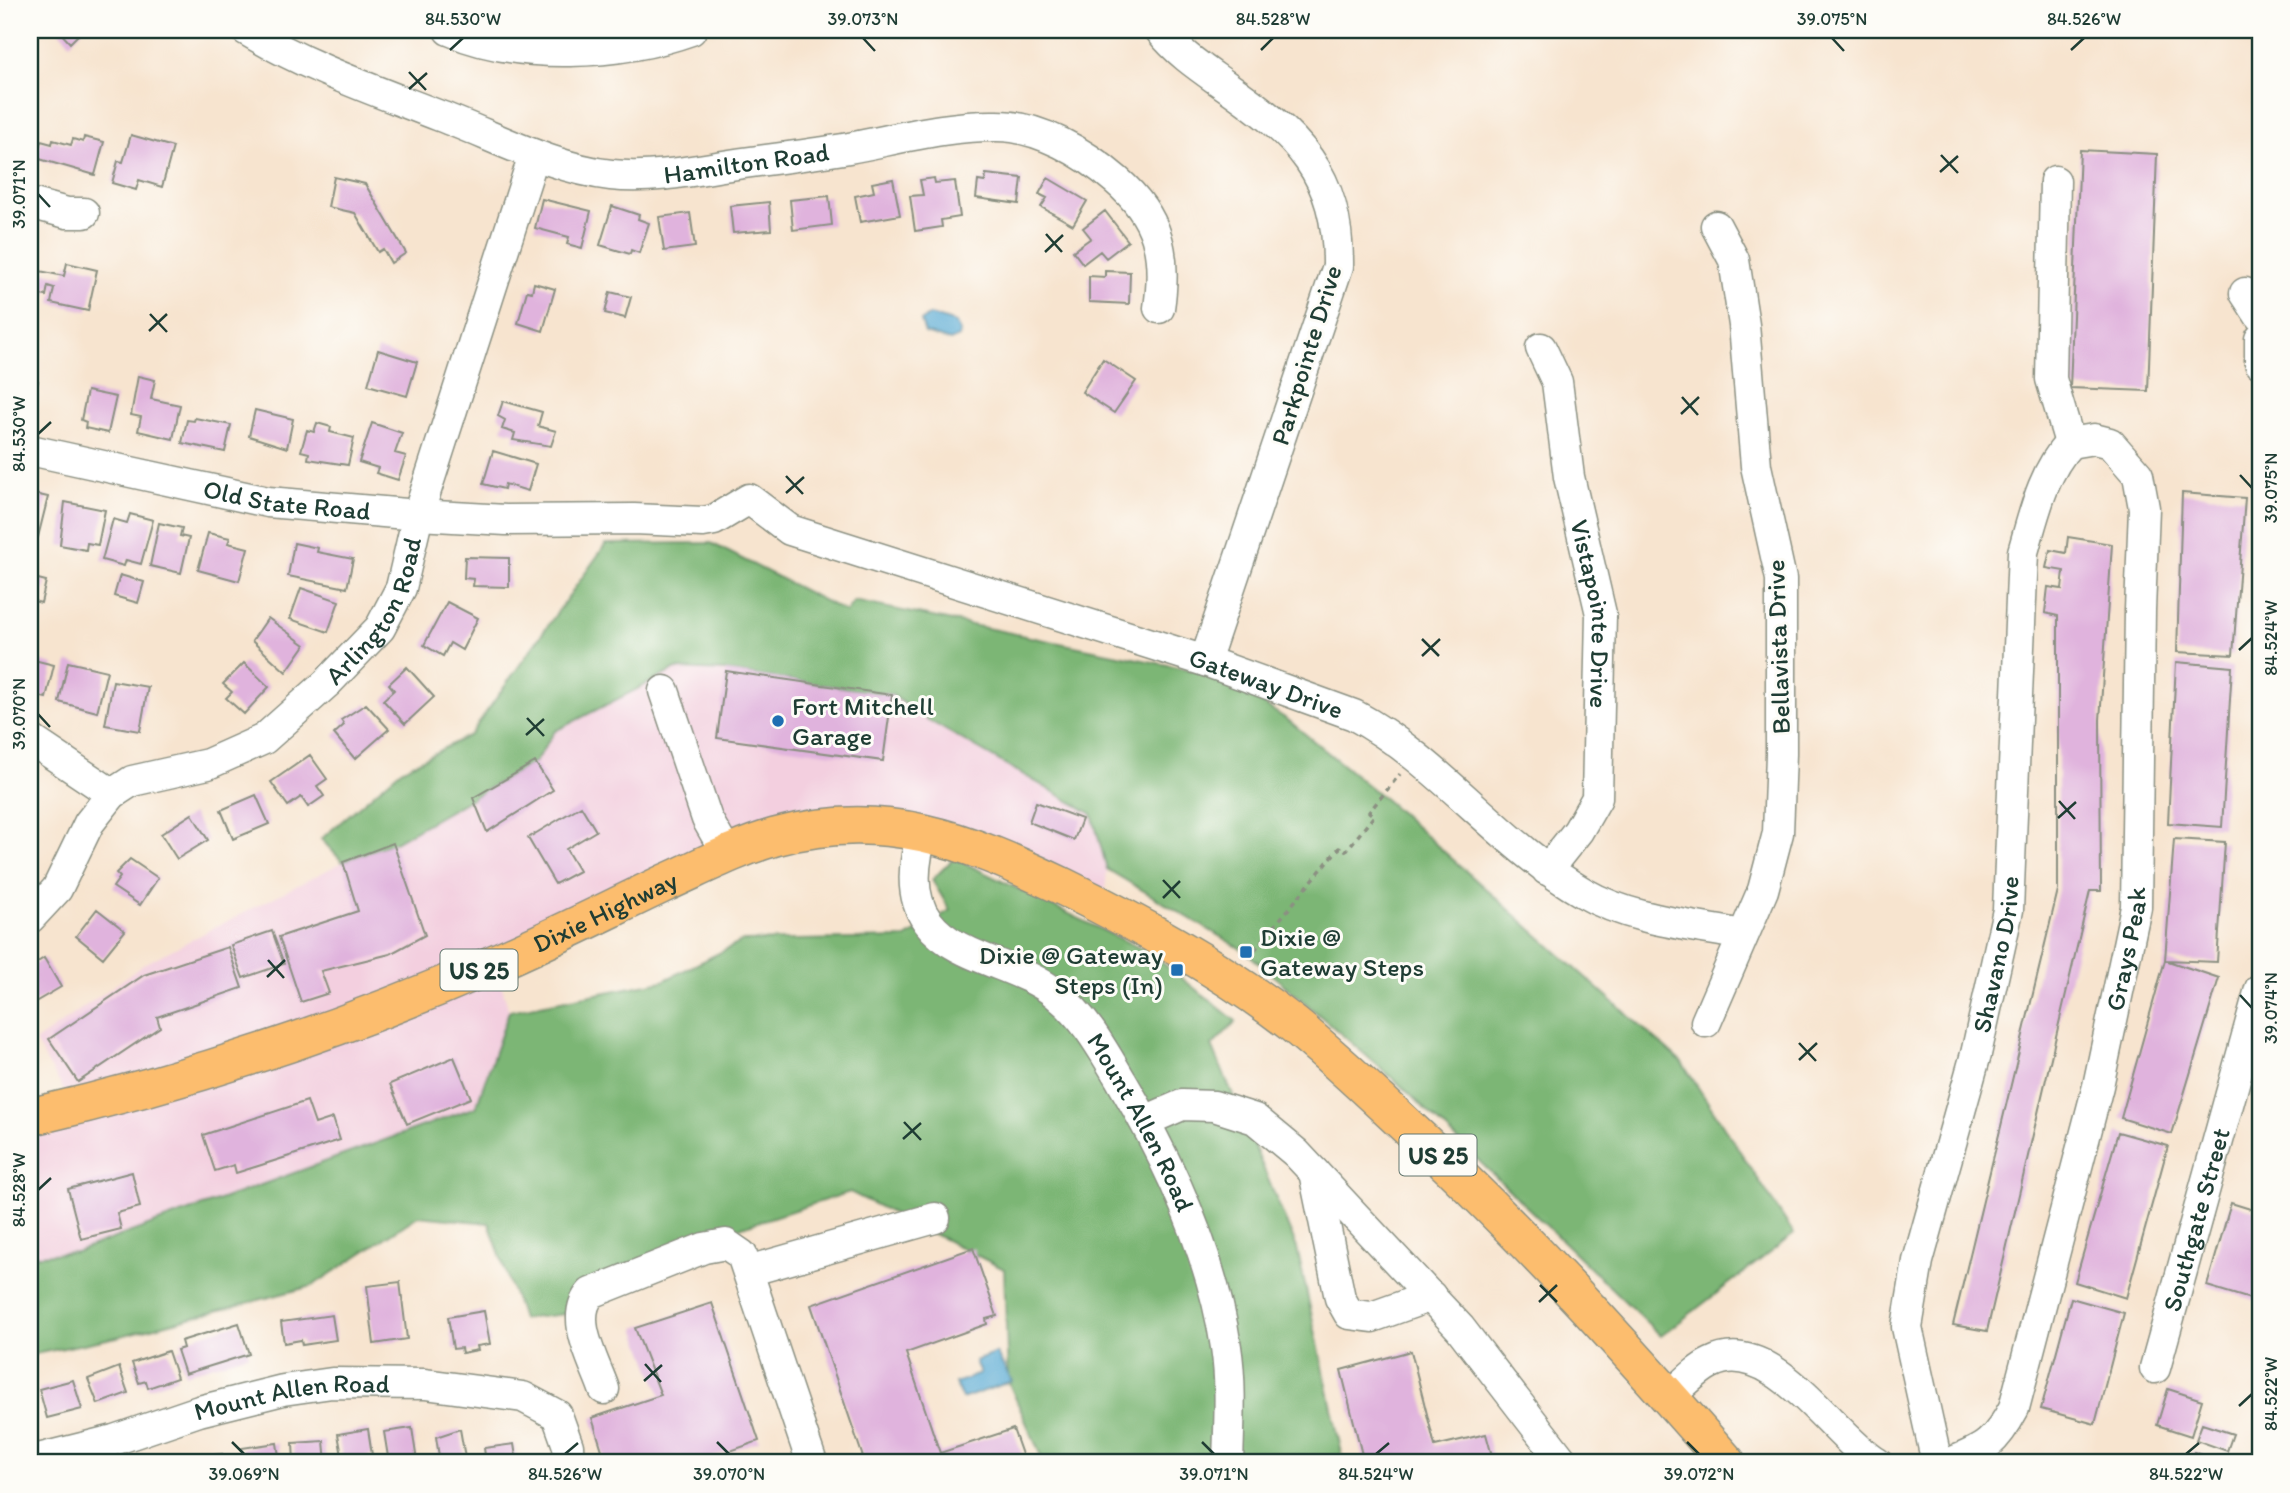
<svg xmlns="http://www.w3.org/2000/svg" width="2290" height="1493" viewBox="0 0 2290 1493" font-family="Itim,sans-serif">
<rect width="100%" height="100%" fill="#fdfcf7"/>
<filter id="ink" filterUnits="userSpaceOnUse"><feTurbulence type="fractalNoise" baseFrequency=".0143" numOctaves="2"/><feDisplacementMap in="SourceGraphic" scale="14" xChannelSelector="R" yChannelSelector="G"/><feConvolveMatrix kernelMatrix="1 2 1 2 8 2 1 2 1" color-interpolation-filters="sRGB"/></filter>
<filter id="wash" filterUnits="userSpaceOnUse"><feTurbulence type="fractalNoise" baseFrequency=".00686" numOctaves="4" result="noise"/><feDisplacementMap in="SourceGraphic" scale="28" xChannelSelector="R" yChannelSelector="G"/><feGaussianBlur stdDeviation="1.57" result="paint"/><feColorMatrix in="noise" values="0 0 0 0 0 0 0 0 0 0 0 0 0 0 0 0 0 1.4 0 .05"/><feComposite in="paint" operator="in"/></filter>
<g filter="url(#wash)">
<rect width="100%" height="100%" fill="#f7e4cf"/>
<!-- built -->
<path fill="#f3cfdf" d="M676 669 726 671 892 695 928 720 1093 814 1107 869 1104 906 845 825 495 963 509 1011 476 1107 76 1252 30 1256V1117L74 1107 35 1042 146 963 343 862 393 843 535 762 555 731Z"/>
<!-- forest -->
<path fill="#7cb675" stroke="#4e7a54" stroke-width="2" d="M711 543 846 612 854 601 1217 675 1288 720 1387 801 1682 1063 1794 1234 1661 1336 1398 1083 1246 952 1107 869 1092 814 928 720 892 695 726 671 676 669 555 731 535 762 393 843 343 862 321 839 401 770 470 735 606 544Z
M954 858 1150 953 1236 1021 1212 1046 1297 1248 1344 1463H1044L1008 1381 1004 1269 850 1192 619 1267 592 1311 522 1319 489 1223 418 1216 312 1286 117 1337 30 1355V1256L76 1252 476 1107 509 1011 663 981 743 941 906 938 950 910 932 880Z"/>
<!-- water -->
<path fill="#59aad4" stroke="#3c7484" stroke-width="2" d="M930 315 956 323 960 332 959 337 950 341 925 333 921 321Z
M996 1353 1012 1381 962 1399 955 1383 980 1374 975 1361Z"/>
<g id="blocks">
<!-- building -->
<path fill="#e0b3dd" d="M58 30H83L70 43Z
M2260 99V114L2254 102Z
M2260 128V145L2254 131Z
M131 135 173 147 162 187 139 180 136 190 112 183 118 161 123 162Z
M84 137 104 142 95 175 36 158 41 141 52 144 53 140 71 145 73 139 83 142Z
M2080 150 2157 154 2148 391 2070 388Z
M986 174 1022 178 1019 204 976 198 978 181 985 182Z
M334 177 365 184 406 253 391 263 383 249 378 252 355 213 328 207Z
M934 178 935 183 955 181 960 217 941 220 942 227 915 231 910 196 923 195 920 180Z
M1048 178 1087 201 1073 225 1041 207 1047 198 1039 194Z
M893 179 900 215 860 222 855 196 874 192 872 183Z
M829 196 832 225 793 230 790 200Z
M542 199 591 211 582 248 567 244 569 237 535 228Z
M769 202 771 230 733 233 730 206Z
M612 206 639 215 638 219 649 223 639 253 631 250 630 254 600 245Z
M1105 211 1128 241 1106 258 1100 251 1083 264 1073 251 1091 238 1083 228Z
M690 213 695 247 664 251 659 217Z
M67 263 97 270 88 311 51 303 54 288 48 286 46 296 30 293V269L64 276Z
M1105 271 1130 272 1129 304 1089 302V276L1105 277Z
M534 283 555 289 543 331 518 323 527 291 532 292Z
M610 292 631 297 625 318 605 313Z
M378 350 417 362 407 396 368 385Z
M1103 359 1136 381 1114 413 1082 392Z
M138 376 155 380 151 399 180 405 173 439 138 431 141 417 131 415Z
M30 379 38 381 31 410 30 409Z
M87 391 116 397 108 433 85 428 86 422 81 420Z
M503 401 542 412 538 426 556 431 551 446 513 440 515 433 502 429 505 420 498 416Z
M255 410 293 419 287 448 249 436Z
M195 418 231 425 225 452 182 443 187 420 194 421Z
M317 423 331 427 330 432 354 438 348 465 308 459 309 453 301 451 307 430 314 432Z
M372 423 402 433 395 453 406 456 398 480 376 473 378 468 359 462Z
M493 451 536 464 528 491 505 484 504 489 483 484Z
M30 493 48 497 38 537 30 535Z
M2182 493 2245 498 2233 655 2177 652Z
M65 502 105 510 98 545 87 543 86 550 60 545Z
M130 514 153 520 141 564 126 560 124 566 102 560 113 519 127 523Z
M159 523 182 528 180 536 189 538 181 573 150 566Z
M208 533 230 538 228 543 248 548 239 581 198 570Z
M2068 537 2112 544 2100 720 2101 891H2090L1987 1331 1953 1325 2058 890V616L2045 613 2048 587 2062 589 2064 571 2046 568 2050 550 2066 553Z
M294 543 318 548 317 552 353 559 347 588 288 576Z
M465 557 509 558V587L473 586 474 579 464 578Z
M120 575 144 582 138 603 114 596Z
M30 577 46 581 41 603 30 600Z
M301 588 339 601 328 632 290 619Z
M447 602 478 618 462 650 450 643 443 656 424 645Z
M268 618 305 645 286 672 252 641Z
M30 659 54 665 46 698 30 694Z
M68 662 107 671 97 712 59 702Z
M2176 662 2232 667 2222 827 2168 823Z
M244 663 269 687 244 714 226 698 232 692 223 684Z
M407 667 434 697 405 724 383 700 394 690 389 684Z
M726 671 892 695 883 761 717 738Z
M113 681 148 687 140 731 105 725Z
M366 704 389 729 355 759 334 734 344 725 341 720Z
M310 755 327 779 317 786 324 796 308 807 301 797 288 806 271 782Z
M535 762 553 790 487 832 473 798Z
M256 795 269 824 233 839 221 810Z
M1036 802 1082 819 1074 840 1029 822Z
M581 806 596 831 566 849 579 871 555 884 528 838Z
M192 814 208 840 177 859 161 834Z
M2174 839 2225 842 2217 962 2165 960 2219 978 2172 1134 2121 1118 2165 960Z
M393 843 425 935 390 954 321 971 329 993 301 1002 279 937 358 911 343 862Z
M130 859 158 878 140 905 113 887 120 877 116 873Z
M97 909 125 931 103 958 76 936Z
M272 931 284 964 243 978 231 945Z
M228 947 242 988 157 1017 160 1027 78 1082 49 1039 144 975Z
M44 958 61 987 30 1005V967Z
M454 1057 471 1098 407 1124 390 1084Z
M307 1101 315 1124 333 1118 340 1140 236 1173 234 1165 215 1171 203 1135Z
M2118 1132 2168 1146 2126 1298 2075 1282Z
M132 1172 140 1207 117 1213 121 1229 81 1239 68 1189Z
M2231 1203 2260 1212V1302L2207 1286Z
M973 1248 997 1316 986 1319 987 1324 906 1353 940 1453 1013 1429 1025 1463H865L811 1305Z
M400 1282 407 1339 374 1344 367 1286Z
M2071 1298 2124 1313 2095 1424 2041 1409Z
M712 1303 759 1441 696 1463H606L592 1418 661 1395 635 1328Z
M484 1311 490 1344 477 1346 478 1350 462 1353 461 1348 453 1349 448 1317Z
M332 1315 336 1340 302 1345 301 1340 284 1343 281 1322Z
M239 1323 249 1354 185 1374 177 1350 183 1348 181 1341Z
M168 1351 177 1378 148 1388 146 1381 139 1383 132 1363Z
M1411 1351 1435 1446 1486 1434 1494 1463H1364L1341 1370Z
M119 1367 128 1393 98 1404 88 1379Z
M73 1380 82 1409 47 1418 39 1389Z
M2168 1389 2202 1400 2191 1436 2157 1425Z
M30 1397 36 1421 30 1422Z
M2202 1424 2233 1434 2227 1451 2196 1440Z
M412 1428 417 1461 389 1463 384 1432Z
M368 1429 372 1455 343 1461 338 1434Z
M460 1429 466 1463H440L436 1437Z
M324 1441 326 1463H294L293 1443Z
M277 1443 280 1463H244L242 1448Z
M514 1444 517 1463H486L484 1448Z
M2194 1452 2224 1463H2190Z
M222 1454 223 1463H192V1458Z"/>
</g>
</g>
<g filter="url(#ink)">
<use href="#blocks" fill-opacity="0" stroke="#8b9082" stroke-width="2"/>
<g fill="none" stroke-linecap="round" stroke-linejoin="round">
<!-- minor casing -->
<g stroke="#8b9082" stroke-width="33">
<g id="minor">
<path id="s1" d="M246 30C307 67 374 90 440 116 496 137 552 168 611 175 648 179 687 172 723 166 765 160 807 155 849 148 898 139 947 125 997 126 1039 126 1085 153 1116 180 1159 217 1167 254 1159 308"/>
<path d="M449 30C519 61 621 55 691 30"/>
<path d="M1160 30C1178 53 1201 68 1225 85 1297 135 1339 173 1338 266L1205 661"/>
<path d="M2055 181 2051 379 2070 443"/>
<path d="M30 203 67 213H84"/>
<path d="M2245 293 2260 316"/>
<path d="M2260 339V363"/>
<path id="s2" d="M1541 348 1557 382 1569 477 1601 614 1597 798 1578 831 1547 870"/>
<path id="s3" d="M30 450 268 502 418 515 506 520 634 519 703 522 714 520 749 499 790 530 1205 661 1354 715C1440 761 1500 845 1584 893 1630 920 1692 925 1743 935"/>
<path d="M664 691 707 819 727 854"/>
<path d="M30 739 112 794"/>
<path id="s4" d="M923 830C914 860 908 895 928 922 955 959 1020 964 1056 994 1086 1018 1103 1050 1122 1082 1170 1163 1212 1253 1226 1347 1232 1386 1229 1424 1228 1463"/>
<path id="s5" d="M30 918 57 889 89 823 112 794 132 781 208 764 264 739 327 683 380 628 401 588 418 515 534 155"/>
<path d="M1706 1022 1763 890 1778 833 1781 754V579L1756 466 1744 325 1734 260 1716 226"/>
<path d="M1145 1121 1182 1105 1214 1106 1255 1119 1296 1153 1460 1328 1564 1463"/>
<path d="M1314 1172 1340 1298 1349 1314 1372 1317 1431 1296"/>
<path d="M748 1271 935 1218"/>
<path id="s6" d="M2155 1368 2260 989"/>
<path d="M604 1389C595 1362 568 1318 591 1293L704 1248 726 1244 742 1255 812 1463"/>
<path d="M1669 1397C1682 1386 1696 1370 1711 1363 1771 1332 1833 1437 1877 1463"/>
<path id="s7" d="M30 1461 114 1440 199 1411 283 1390 332 1383 425 1384 523 1397 557 1415 568 1446 569 1463"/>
<path id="s8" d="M1937 1463 1907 1327 1918 1261 1976 1054 2008 910 2023 552C2034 514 2043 472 2070 443"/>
<path id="s9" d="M1950 1463C1986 1449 1996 1442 2014 1408L2098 1086 2136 907 2140 610 2144 508 2138 475 2110 443 2094 439 2070 443"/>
</g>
</g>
<!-- major casing -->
<g stroke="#8b9082" stroke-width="40">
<g id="major">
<path id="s10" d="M30 1117C188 1081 344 1029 493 964 551 939 608 910 665 883 701 867 737 848 775 837 884 807 965 840 1062 886 1142 925 1222 969 1293 1024 1329 1053 1363 1085 1397 1117 1515 1225 1622 1343 1727 1463"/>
</g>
</g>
<!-- path -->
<path stroke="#8b9082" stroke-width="3.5" stroke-dasharray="5 5" stroke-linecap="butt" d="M1248 958 1339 848 1345 852 1374 816 1369 812 1400 774"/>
<!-- minor -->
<use href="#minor" stroke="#fff" stroke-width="30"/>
<!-- major -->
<use href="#major" stroke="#fcbd6e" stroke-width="37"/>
</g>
</g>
<!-- ticks -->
<path fill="none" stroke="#1f3d34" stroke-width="2.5" d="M863 38 875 51M1832 38 1844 51M450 50 463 38M1261 50 1273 38M2071 50 2084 38M409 72 426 90M409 89 427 73M1941 155 1958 173M1940 172 1958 156M38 194 50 207M1046 234 1062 252M1045 252 1063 235M150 314 167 332M149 331 167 314M1682 397 1698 415M1681 414 1699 397M38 434 51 422M2240 475 2252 488M786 476 803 494M786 493 804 477M1422 639 1439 656M2239 650 2252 638M1422 656 1440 639M38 714 50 727M527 718 544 736M526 735 544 719M2059 801 2075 819M2058 818 2076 802M1163 880 1180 898M1163 898 1180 881M268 960 284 978M267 977 285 960M2240 995 2252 1008M1799 1043 1816 1061M1799 1060 1817 1043M904 1122 921 1140M903 1139 921 1123M38 1190 51 1178M1540 1285 1557 1302M1539 1302 1557 1285M645 1364 661 1382M644 1381 662 1365M2239 1406 2252 1394M232 1442 244 1454M717 1442 729 1454M1202 1442 1214 1454M1687 1442 1699 1454M565 1454 578 1443M1376 1454 1389 1443M2186 1454 2199 1443"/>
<!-- markers -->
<g fill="#1f6fb2" stroke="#fdfcf7" stroke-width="2.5">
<circle cx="778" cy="721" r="7"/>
<rect x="1239" y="945" width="14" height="14" rx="3.5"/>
<rect x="1170" y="963" width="14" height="14" rx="3.5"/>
</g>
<g text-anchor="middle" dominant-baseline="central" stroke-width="6" stroke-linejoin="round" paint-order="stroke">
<!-- shield labels -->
<g fill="#fdfcf7" stroke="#62766e" stroke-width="2">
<rect x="440.5" y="949.5" width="77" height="41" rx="5"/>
<rect x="1399.5" y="1134.5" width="77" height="41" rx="5"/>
</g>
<g font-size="24" font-weight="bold" fill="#1f3d34">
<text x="479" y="970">US 25</text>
<text x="1438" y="1155">US 25</text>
</g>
<!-- street labels -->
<g font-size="26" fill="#1f3d34" stroke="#fdfcf7">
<text stroke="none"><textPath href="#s1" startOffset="530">Hamilton Road</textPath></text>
<text transform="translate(1306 355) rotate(-73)">Parkpointe Drive</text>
<text stroke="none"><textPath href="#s3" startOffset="262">Old State Road</textPath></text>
<text stroke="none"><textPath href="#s5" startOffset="486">Arlington Road</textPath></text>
<text stroke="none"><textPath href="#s2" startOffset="273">Vistapointe Drive</textPath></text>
<text transform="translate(1778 647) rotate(-92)">Bellavista Drive</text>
<text stroke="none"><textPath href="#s3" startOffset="1283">Gateway Drive</textPath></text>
<text stroke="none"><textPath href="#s10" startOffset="612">Dixie Highway</textPath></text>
<text stroke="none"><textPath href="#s9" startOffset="560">Grays Peak</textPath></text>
<text stroke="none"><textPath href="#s8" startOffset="523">Shavano Drive</textPath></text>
<text stroke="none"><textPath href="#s4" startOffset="399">Mount Allen Road</textPath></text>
<text stroke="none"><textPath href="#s6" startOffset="154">Southgate Street</textPath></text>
<text stroke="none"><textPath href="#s7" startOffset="271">Mount Allen Road</textPath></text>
</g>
<!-- poi labels -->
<g font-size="26" fill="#1f3d34" stroke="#fdfcf7" text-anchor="start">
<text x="792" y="706">Fort Mitchell<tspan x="792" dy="30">Garage</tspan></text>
<text x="1260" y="937">Dixie @<tspan x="1260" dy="30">Gateway Steps</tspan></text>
<text x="1163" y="955" text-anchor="end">Dixie @ Gateway<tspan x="1163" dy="30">Steps (In)</tspan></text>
</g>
</g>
<!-- margin -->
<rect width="2290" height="1493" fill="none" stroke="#fdfcf7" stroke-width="77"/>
<rect x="38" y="38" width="2214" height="1416" fill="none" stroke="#1f3d34" stroke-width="2.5"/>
<g font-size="18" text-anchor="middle" fill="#1f3d34">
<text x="463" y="25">84.530°W</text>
<text x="863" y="25">39.073°N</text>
<text x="1273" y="25">84.528°W</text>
<text x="1832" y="25">39.075°N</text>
<text x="2084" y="25">84.526°W</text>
<text transform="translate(19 194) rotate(-90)" y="6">39.071°N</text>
<text transform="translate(19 434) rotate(-90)" y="6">84.530°W</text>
<text transform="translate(2271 488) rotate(-90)" y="6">39.075°N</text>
<text transform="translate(2271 638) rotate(-90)" y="6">84.524°W</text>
<text transform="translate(19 714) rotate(-90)" y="6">39.070°N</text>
<text transform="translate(2271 1008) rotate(-90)" y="6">39.074°N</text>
<text transform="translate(19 1190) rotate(-90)" y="6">84.528°W</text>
<text transform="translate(2271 1394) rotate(-90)" y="6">84.522°W</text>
<text x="244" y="1480">39.069°N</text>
<text x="565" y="1480">84.526°W</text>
<text x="729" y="1480">39.070°N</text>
<text x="1214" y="1480">39.071°N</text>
<text x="1376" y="1480">84.524°W</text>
<text x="1699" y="1480">39.072°N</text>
<text x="2186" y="1480">84.522°W</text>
</g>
</svg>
